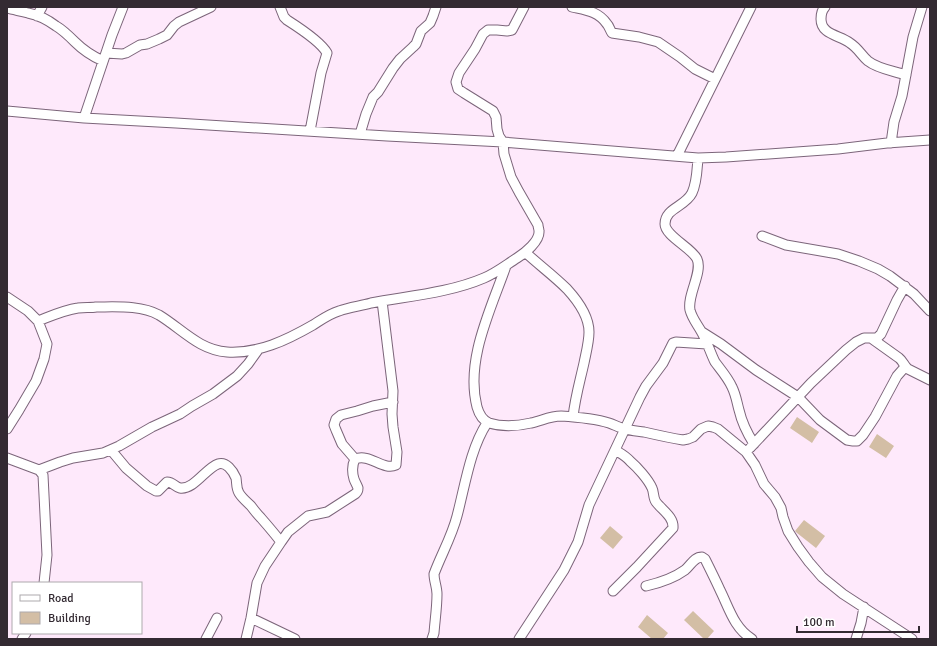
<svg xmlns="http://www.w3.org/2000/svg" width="937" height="646" viewBox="0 0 937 646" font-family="Signika,sans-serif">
<rect width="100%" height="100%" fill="#fee9fb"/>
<!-- building -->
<path fill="#d3bea5" d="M797 417 819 432 812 443 790 428Z
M877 434 894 446 886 458 869 447Z
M804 520 825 536 816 548 797 533 795 531Z
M610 526 623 537 613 549 600 538Z
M693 611 714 631 707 639H704L684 620Z
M647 615 668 633 663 639H652L638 627Z"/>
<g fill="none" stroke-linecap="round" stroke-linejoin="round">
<!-- minor casing -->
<g stroke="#7c657a" stroke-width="11">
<path id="minor" d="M280 7 284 17 287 20C298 27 321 42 327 53L321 73 310 131
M572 7C585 10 598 11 607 24 609 26 610 30 612 33L639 37 658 42 680 57 695 69 715 79
M825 7C822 10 821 14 821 19 821 35 840 35 850 43 858 48 861 55 868 61 878 69 894 71 906 75
M7 8C14 10 21 11 28 13 38 15 48 20 56 26 63 30 69 36 75 42 83 50 92 56 103 61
M37 16 42 7
M106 53 122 54 126 53 140 45 147 44 159 39 167 35 174 26 179 22 211 7
M7 111 84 118 176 123 387 136 503 142 698 158 726 157 838 149 887 143 930 140
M84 118 112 35 123 7
M360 134 366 114 373 97 378 92 393 68 400 59 413 47 416 44 421 31 430 23 433 16 436 7
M891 143 894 122 902 96 913 37 922 7
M677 156 751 7
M698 158C697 169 697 183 692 193 685 207 665 208 665 224 665 236 692 248 697 259 703 272 687 295 690 310 692 318 697 324 701 331 707 341 710 352 715 362 721 370 728 378 732 387 736 395 737 403 739 410 742 423 747 433 754 444
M762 236 786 245 838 254 859 261 878 269 890 276 914 294 930 311
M525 252C539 265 554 276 567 289 578 301 589 316 589 332 589 342 586 353 584 363 580 381 575 398 573 417
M506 266C491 309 465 360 477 407 479 414 482 420 489 423 502 427 518 426 531 423 541 421 550 416 561 416 577 417 593 418 609 423 615 425 620 428 626 429 632 431 638 431 644 432 657 435 670 438 683 440L688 439 693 437 701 429 708 426 713 427 718 429 746 452 755 465 764 484 775 497 781 508 783 517 788 531 798 547 809 562 822 577 843 594 912 639
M7 297 28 311 38 321 47 344 44 359 36 381 19 410 7 429
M38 321C51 316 64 310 78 308 84 307 91 308 96 307 116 307 141 305 159 315 182 329 199 350 227 352 258 354 287 340 313 325 321 320 329 314 339 311 349 307 361 306 371 303 408 296 449 293 484 278 496 273 506 265 517 258 525 253 540 241 539 231 539 229 538 227 538 225L519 192 511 177 504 154 503 142 499 136 497 129 496 117 493 111 464 93 458 89 456 82 459 73 475 49 483 34 488 30H497L507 31 512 30 524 7
M702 332 721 344 756 370 798 397 820 420 847 440 853 441H857L863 435 875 417 897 376 905 367
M871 338 899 358C903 361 904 366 908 369L930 380
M750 448 811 383 846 350 856 342 864 338H877L881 334 897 300 905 286
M111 450 126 468 147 486 156 491H158L167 482C173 482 175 487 180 488 194 490 206 468 218 464 226 461 233 471 236 478 237 483 236 488 239 493 242 498 247 502 251 506 254 510 257 514 261 518 268 526 274 533 281 542
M7 458 39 470 43 475 47 555 44 583
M355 459C370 453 383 471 396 465L397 452 393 427 392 414 393 391 382 301
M355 459 342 444 336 430 334 425 336 419 341 415 357 411 373 406 393 402
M39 470 60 462 73 458 103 453 119 446 152 427 165 421 180 414 192 406 213 394 237 376 248 364 258 350
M646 586C659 583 674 578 685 570 691 565 694 557 702 557L705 559C710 569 715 579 720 590 729 608 734 628 752 639
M613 591 637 567 673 528C674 517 662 510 656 502 653 498 654 492 652 488 648 479 637 467 630 461 626 456 620 453 615 450
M251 618 295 639
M22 639 26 633
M206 639 217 618
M246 639 251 618 257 583 265 566 281 542 288 532 308 516 327 512 355 494C357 492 358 492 358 488 357 485 355 482 354 479 352 472 352 465 355 459
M432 639 434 633C435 620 437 607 437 594 437 587 434 581 434 574 441 555 452 536 457 516 465 486 470 449 487 423
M519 639 564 570 578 542 589 505 640 397 646 386 663 363 673 343 676 342 707 344
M856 639 861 623 864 607"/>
</g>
<!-- minor -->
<use href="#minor" stroke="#fff" stroke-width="9"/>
</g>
<!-- border -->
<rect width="937" height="646" fill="none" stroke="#332a32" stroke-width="16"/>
<!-- legend -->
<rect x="12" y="582" width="130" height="52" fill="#ffffff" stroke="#adaaad"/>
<rect x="20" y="595" width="20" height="6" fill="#ffffff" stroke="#adaaad"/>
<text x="48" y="602" font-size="12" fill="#332a32">Road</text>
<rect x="20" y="612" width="20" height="12" fill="#d3bea5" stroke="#adaaad"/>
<text x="48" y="622" font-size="12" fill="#332a32">Building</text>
<!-- scale -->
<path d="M797 626v6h122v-6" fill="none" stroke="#332a32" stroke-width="2"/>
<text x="803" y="626" font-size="12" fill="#332a32" stroke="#ffffff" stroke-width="3" paint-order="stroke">100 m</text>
</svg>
